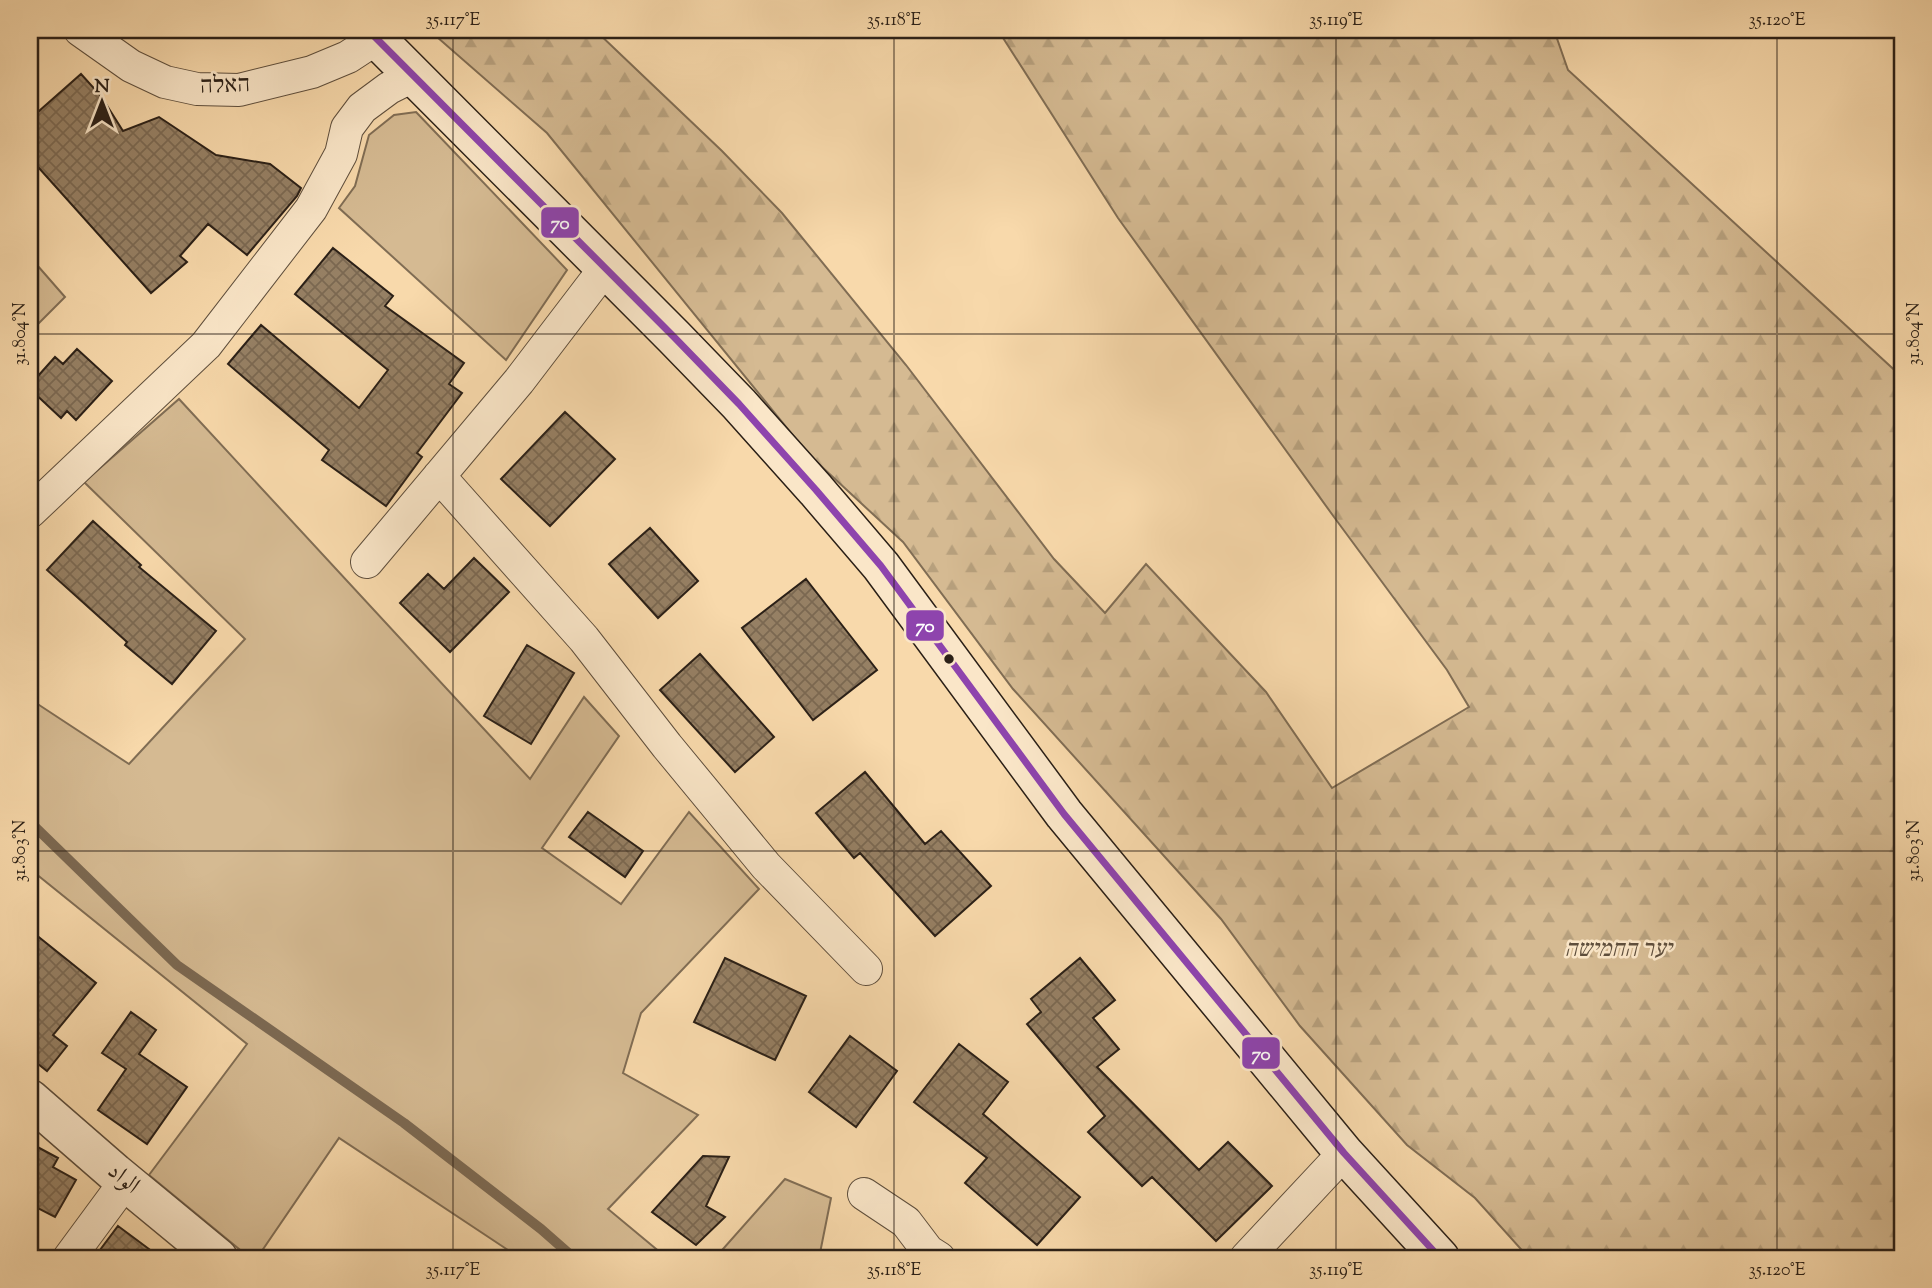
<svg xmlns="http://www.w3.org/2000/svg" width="1932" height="1288" viewBox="0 0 1932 1288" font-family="'Sorts Mill Goudy',Amiri,'Frank Ruhl Libre',serif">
<defs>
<pattern id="forest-firs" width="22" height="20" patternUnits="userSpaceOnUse" patternTransform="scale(1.75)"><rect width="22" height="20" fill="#d5ba92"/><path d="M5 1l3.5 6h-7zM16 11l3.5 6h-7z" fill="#b7a07d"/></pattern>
<pattern id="building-cross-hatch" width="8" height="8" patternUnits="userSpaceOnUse" patternTransform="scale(1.75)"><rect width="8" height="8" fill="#968064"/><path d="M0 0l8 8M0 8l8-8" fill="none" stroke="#7b6851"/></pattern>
</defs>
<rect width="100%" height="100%" fill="#f8d9ab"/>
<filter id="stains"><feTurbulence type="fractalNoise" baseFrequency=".00286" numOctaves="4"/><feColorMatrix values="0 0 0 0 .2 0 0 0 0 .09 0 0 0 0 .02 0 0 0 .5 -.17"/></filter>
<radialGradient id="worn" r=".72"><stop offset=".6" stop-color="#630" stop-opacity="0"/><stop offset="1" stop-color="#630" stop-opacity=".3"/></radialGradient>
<!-- grass -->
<path fill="#d5ba92" stroke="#806d54" stroke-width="2" d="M416 112 567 270 506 360 339 208 355 186 369 135 394 115Z
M30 257 65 297 30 332Z
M179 399 530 779 584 697 619 736 542 848 621 904 689 812 759 889 641 1013 623 1073 698 1115 608 1209 667 1258H520L339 1138 257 1258H250L149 1175 247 1044 30 869V699L129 764 245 639 84 482Z
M785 1179 831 1198 819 1258H715Z"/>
<!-- forest -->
<path fill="url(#forest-firs)" stroke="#806d54" stroke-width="2" d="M429 30H595L722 151 782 213 906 365 1054 559 1105 613 1146 564 1266 692 1332 788 1469 707 1447 670 1334 517 1118 218 998 30H1554L1568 70 1902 377V1258H1529L1475 1198 1407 1145 1300 1026 1221 919 1013 689 903 542 808 454 547 133Z"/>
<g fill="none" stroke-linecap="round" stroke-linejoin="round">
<!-- stream -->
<path stroke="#7c6952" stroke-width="10" d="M30 822 177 965 404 1123 541 1229 574 1258"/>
</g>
<!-- building -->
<path fill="url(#building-cross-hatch)" stroke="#2b2017" stroke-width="2" d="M81 74 101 96 123 131 159 117 216 155 270 164 301 188 297 196 247 255 208 224 180 256 187 262 151 293 30 158V119Z
M333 248 393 296 385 306 464 363 449 384 462 393 417 453 422 457 386 506 322 460 329 450 228 364 261 325 359 408 388 370 295 294Z
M77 349 112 381 76 420 67 411 61 418 30 389V385L55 357 63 364Z
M565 412 615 459 550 526 501 479Z
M93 521 141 565 139 567 216 631 172 684 125 645 127 642 47 570Z
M650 528 698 581 658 618 609 564Z
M474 558 509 592 450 652 400 603 428 574 444 589Z
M806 579 877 670 813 720 742 628Z
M527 645 574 673 531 744 484 716Z
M700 654 774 737 735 772 660 690Z
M865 772 925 844 941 831 991 886 935 936 860 853 854 858 816 813Z
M588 812 643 851 625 877 569 837Z
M30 930 96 983 53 1035 67 1046 47 1071 33 1060 30 1064Z
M725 958 806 996 775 1060 694 1022Z
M1080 958 1115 1000 1093 1018 1119 1049 1097 1067 1199 1170 1228 1142 1272 1186 1216 1241 1152 1177 1142 1186 1088 1132 1105 1116 1027 1024 1041 1012 1031 999Z
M131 1012 156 1030 139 1054 187 1087 147 1144 98 1110 126 1069 102 1053Z
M850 1036 897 1071 856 1127 809 1092Z
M959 1044 1008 1082 983 1114 1080 1197 1037 1245 965 1183 987 1158 914 1102Z
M30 1143 58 1158 53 1167 76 1180 55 1217 32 1205 30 1209Z
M703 1156 729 1157 706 1206 725 1217 696 1245 652 1212Z
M118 1226 161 1258H94Z"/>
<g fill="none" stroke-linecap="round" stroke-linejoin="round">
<!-- minor casing -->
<g stroke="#5e4e3c" stroke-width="34">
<path id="minor" d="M80 30 131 66 165 82 197 89 239 90 312 72 348 57 377 38
M439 476 584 639 667 746 766 866 866 969
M30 512 206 345 311 209 341 154 347 128 362 108 389 88 415 75
M367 562 519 381 606 267
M864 1194 906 1222 928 1251 939 1258
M69 1258 125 1182
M1246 1258 1344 1153"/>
</g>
<!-- tertiary casing -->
<g stroke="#5e4e3c" stroke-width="41">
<path id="tertiary" d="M30 1099 115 1173 218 1258"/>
</g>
<!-- secondary casing -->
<g stroke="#2b2017" stroke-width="41">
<path id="secondary" d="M368 30 674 337 739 404 816 490 881 566 1064 814 1344 1153 1440 1258"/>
</g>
<!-- minor -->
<use href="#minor" stroke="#fae6c8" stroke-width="32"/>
<!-- tertiary -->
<use href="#tertiary" stroke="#fae6c8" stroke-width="38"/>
<!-- secondary -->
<use href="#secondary" stroke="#fae6c8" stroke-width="38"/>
<!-- bus-1 casing -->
<g stroke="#fae6c8" stroke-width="12">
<path id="bus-1" d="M368 30 674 337 739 404 816 490 881 566 1064 814 1344 1153 1440 1258"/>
</g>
<!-- bus-1 -->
<use href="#bus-1" stroke="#8e44ad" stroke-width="7"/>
</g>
<!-- ticks -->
<path fill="none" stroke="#2b2017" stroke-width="2" stroke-opacity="0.45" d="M453 30V1258M894 30V1258M1336 30V1258M1777 30V1258M30 334H1902M30 851H1902"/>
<!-- markers -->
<circle fill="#2b2017" stroke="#fae6c8" stroke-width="2.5" cx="949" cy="659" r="6"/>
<g text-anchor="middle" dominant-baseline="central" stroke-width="5" stroke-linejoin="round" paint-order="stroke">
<!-- street labels -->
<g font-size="24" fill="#2b2017" stroke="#fae6c8">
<text transform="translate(225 86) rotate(-2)">האלה</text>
<text transform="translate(123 1179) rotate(40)">الواد</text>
</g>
<!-- park labels -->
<g font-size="24" font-style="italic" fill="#5e4e3c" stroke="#fae6c8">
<text x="1618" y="950">יער החמישה</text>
</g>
</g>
<g stroke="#fae6c8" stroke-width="2.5">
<rect x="540" y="206" width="40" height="33" rx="7" fill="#8e44ad"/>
<rect x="905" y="609" width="40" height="33" rx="7" fill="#8e44ad"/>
<rect x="1241" y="1036" width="40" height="34" rx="7" fill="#8e44ad"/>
</g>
<g font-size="19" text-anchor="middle" font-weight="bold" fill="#fff">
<text x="560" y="229">70</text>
<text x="925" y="632">70</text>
<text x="1261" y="1060">70</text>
</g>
<!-- margin -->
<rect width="1932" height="1288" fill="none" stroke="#f8d9ab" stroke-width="77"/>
<!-- north arrow -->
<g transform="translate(102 102)" stroke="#fae6c8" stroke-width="5" paint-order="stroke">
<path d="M0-5L12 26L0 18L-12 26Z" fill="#2b2017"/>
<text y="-10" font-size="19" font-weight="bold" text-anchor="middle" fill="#2b2017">N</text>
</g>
<rect x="38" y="38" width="1856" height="1212" fill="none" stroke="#2b2017" stroke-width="2.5"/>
<g font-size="18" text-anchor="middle" fill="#2b2017">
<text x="453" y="25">35.117°E</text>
<text x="894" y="25">35.118°E</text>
<text x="1336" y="25">35.119°E</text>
<text x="1777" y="25">35.120°E</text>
<text transform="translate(19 334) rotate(-90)" y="6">31.804°N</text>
<text transform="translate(1913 334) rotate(-90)" y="6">31.804°N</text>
<text transform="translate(19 851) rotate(-90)" y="6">31.803°N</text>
<text transform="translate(1913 851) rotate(-90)" y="6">31.803°N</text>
<text x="453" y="1275">35.117°E</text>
<text x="894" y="1275">35.118°E</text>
<text x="1336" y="1275">35.119°E</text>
<text x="1777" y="1275">35.120°E</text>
</g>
<rect width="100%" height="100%" filter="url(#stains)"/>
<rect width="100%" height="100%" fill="url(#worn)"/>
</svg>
